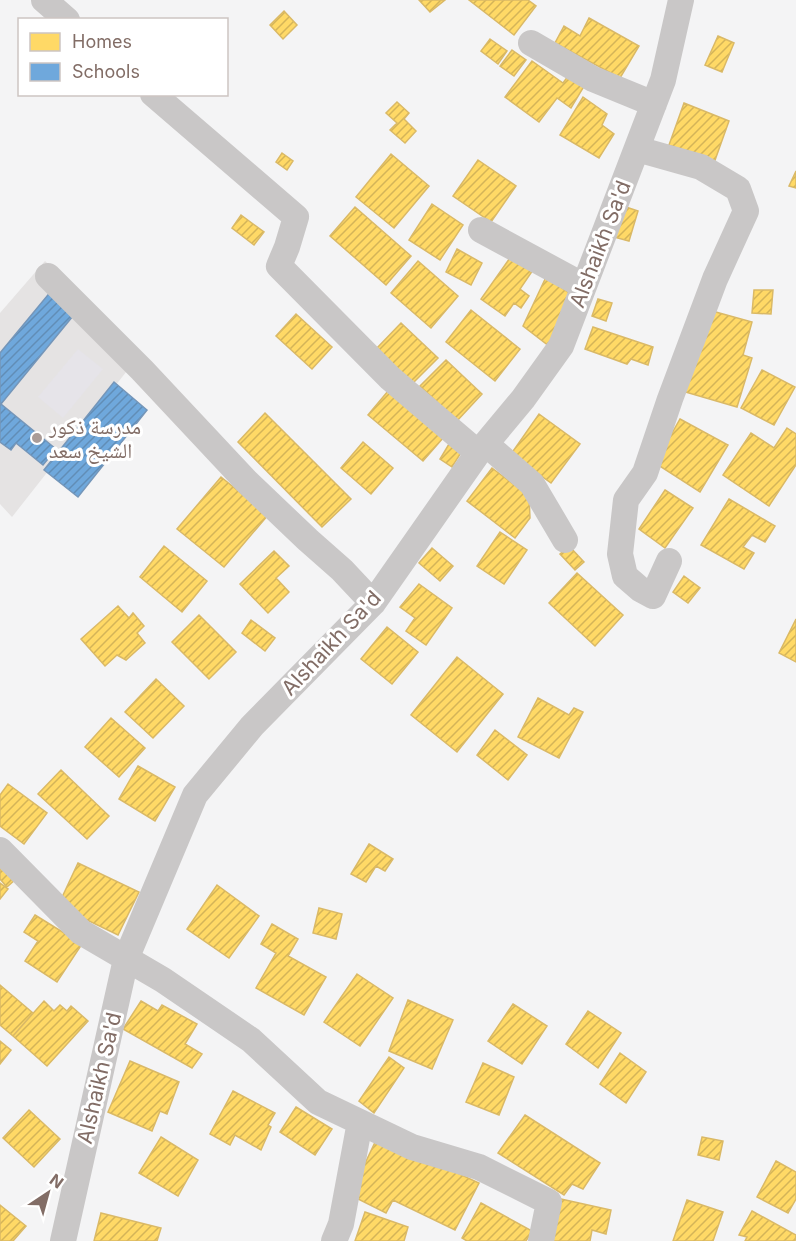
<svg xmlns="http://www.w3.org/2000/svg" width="796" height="1241" viewBox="0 0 796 1241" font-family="Inter,'Noto Naskh Arabic',sans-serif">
<defs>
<pattern id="homes-hatch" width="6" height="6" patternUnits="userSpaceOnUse" patternTransform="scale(1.5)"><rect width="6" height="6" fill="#ffd966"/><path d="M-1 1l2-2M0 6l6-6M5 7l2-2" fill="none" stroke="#d4b458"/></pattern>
<pattern id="schools-hatch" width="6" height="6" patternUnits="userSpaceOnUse" patternTransform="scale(1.5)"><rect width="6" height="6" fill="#6fa8dc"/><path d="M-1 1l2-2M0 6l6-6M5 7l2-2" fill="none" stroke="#618db6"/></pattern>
</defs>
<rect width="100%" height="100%" fill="#f4f4f5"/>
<!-- built -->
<path fill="#e5e3e3" d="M45 261 141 353 12 517 0 504V313Z"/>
<!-- pitch -->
<path fill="#e6e4e9" d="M78 349 103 369 63 418 38 397Z"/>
<!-- homes -->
<path fill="url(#homes-hatch)" stroke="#dab966" stroke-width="1.5" d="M419 0H445L430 12Z
M469 0H528L536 6 514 35Z
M284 11 297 25 283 39 270 25Z
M589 18 639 46 620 78 555 43 564 26 580 36Z
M718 36 734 43 722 72 705 65Z
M490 39 507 51 498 64 481 51Z
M512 50 526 60 514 76 500 66Z
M532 61 563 83 571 72 586 83 571 108 557 98 539 122 505 97Z
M583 97 607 114 602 125 614 134 599 158 560 135Z
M397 102 409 113 404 119 416 131 405 143 390 130 397 123 386 113Z
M684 103 729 121 714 163 669 145Z
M282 153 293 161 287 170 276 162Z
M391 154 429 186 394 228 356 197Z
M478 160 516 186 491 222 453 196Z
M796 171V188L789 186Z
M432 204 463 225 440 260 409 240Z
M623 206 638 211 629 241 614 237Z
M355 207 411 256 386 285 330 236Z
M241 215 264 232 254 245 232 228Z
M457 249 482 263 471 285 446 272Z
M512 255 533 270 520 289 529 296 521 308 514 303 505 316 481 299Z
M418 261 458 296 431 328 391 293Z
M546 277 569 293 549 346 523 326Z
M754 290H773L771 314 752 313Z
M598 299 612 303 606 321 592 316Z
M705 309 752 322 743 355 752 358 737 407 682 391Z
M471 310 520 349 495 381 446 342Z
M296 314 332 347 312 369 276 336Z
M401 323 438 358 412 384 376 349Z
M593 327 653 347 648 365 631 359 627 364 585 349Z
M446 360 482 394 457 421 420 386Z
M762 370 795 387 774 425 741 408Z
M388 391 443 438 423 461 368 415Z
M265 413 351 499 322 527 238 442Z
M539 414 580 444 551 483 511 454Z
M680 419 728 445 700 492 655 463Z
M787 428 796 434V465L769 506 723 475 751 433 774 448Z
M363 442 393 468 371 494 341 468Z
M449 444 462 451 452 467 440 459Z
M492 468 529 496 530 518 515 538 467 501Z
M221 477 268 515 224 567 177 529Z
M665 490 693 508 665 548 639 529Z
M729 499 775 526 765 542 752 535 743 547 754 553 744 569 701 545Z
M500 532 527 550 504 584 477 566Z
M164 546 207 581 182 612 140 577Z
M569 546 584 562 575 570 560 554Z
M432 548 453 566 440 581 419 563Z
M274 551 289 566 276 578 289 592 268 613 240 584Z
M577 573 623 615 595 646 549 603Z
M684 576 700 588 688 603 673 592Z
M419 584 452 608 426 645 406 631 415 618 400 607Z
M118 606 129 618 133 613 144 626 137 633 145 643 126 660 117 655 105 666 81 639Z
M199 615 236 652 209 679 172 642Z
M796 619V662L779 653Z
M251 620 275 638 265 651 242 633Z
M387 627 418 652 392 684 361 659Z
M457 657 503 694 457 752 411 715Z
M156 679 184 706 153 738 125 712Z
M538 698 569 715 574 708 583 712 559 758 518 737Z
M111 718 145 748 119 777 85 747Z
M495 730 527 755 508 780 477 755Z
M138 766 175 787 155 821 119 799Z
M61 770 109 816 87 839 38 794Z
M8 784 47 813 24 844 0 826V795Z
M369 844 393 859 385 871 376 866 366 882 351 874Z
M0 861 16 879 7 887 0 879Z
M78 863 139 892 118 935 58 906Z
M0 883 8 889 0 899Z
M217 885 259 916 229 958 187 929Z
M319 908 342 914 336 939 313 933Z
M35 915 82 944 57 982 25 961 38 941 24 932Z
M272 924 298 939 288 956 326 977 304 1015 256 988 276 953 261 944Z
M357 974 393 998 360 1046 324 1022Z
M0 985 33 1013 13 1036 0 1025Z
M408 1000 453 1020 432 1069 389 1051Z
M44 1001 54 1011 60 1005 67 1011 71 1006 88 1021 47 1066 13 1036Z
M141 1001 158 1011 162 1005 197 1024 185 1044 202 1054 192 1068 123 1029Z
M513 1004 547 1026 522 1064 488 1041Z
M588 1011 621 1033 598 1068 566 1044Z
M0 1041 11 1050 0 1064Z
M620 1053 646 1072 626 1103 600 1084Z
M389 1057 404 1068 374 1113 359 1101Z
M130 1061 179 1082 167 1114 160 1111 152 1131 108 1112Z
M483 1063 514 1077 499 1115 466 1102Z
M233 1091 275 1113 268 1125 271 1127 261 1150 235 1135 230 1145 210 1134Z
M296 1107 332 1129 315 1155 280 1132Z
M29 1110 60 1139 34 1167 3 1138Z
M525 1115 600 1163 583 1189 572 1184 564 1195 498 1153Z
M378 1136 479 1183 455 1230 393 1200 386 1213 350 1195Z
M161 1137 198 1160 178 1196 139 1173Z
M702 1137 723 1141 719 1160 698 1155Z
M776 1161 796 1172V1199L788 1213 757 1197Z
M561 1199 611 1210 606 1234 592 1230 590 1241H552Z
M687 1200 723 1212 713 1241H673Z
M481 1203 532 1231 526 1241H467L462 1238Z
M0 1205 26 1226 13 1241H0Z
M752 1211 796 1235 795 1241H745L747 1237 739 1235Z
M365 1212 408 1227 404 1241H355Z
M101 1213 161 1228 157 1241H94Z"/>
<!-- schools -->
<path fill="url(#schools-hatch)" stroke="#7596b9" stroke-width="1.5" d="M52 290 77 311 1 404 56 449 43 465 16 443 11 450 0 442V353Z
M114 382 147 410 78 497 44 470Z"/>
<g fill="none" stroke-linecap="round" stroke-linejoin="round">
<!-- street -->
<path stroke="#c9c7c7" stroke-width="26" d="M44 0 67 20
M531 43 593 79 654 104
M153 94 296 217 287 247 279 266 390 378 478 453
M637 149 701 167 738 189 746 211 715 279 670 399 645 473 626 500 620 554 625 576 640 589 653 596 669 561
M481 230 584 286
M48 276 142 370 246 481 308 540 342 570 373 603
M486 444 532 484 565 540
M0 850 81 932 163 980 251 1040 318 1102 412 1147 479 1167 549 1202 541 1241
M63 1241 126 959 195 795 252 726 373 603 478 453 523 399 561 346 663 80 681 0
M334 1241 341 1224 360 1122"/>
</g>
<!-- markers -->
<circle fill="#aa9c98" stroke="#fff" stroke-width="2" cx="37" cy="438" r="6"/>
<g text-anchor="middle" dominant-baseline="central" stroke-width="6" stroke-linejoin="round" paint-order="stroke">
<!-- street labels -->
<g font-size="21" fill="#826d66" stroke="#fff">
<text transform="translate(600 244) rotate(-69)">Alshaikh Sa'd</text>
<text transform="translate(331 643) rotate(-47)">Alshaikh Sa'd</text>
<text transform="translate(99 1078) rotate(-77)">Alshaikh Sa'd</text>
</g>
<!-- poi labels -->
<g font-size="21" fill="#826d66" stroke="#fff" text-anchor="start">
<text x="49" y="426">مدرسة ذكور<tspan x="49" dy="24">الشيخ سعد</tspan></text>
</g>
</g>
<!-- legend -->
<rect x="18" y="18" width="210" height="78" fill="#ffffff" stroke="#cdc5c2" stroke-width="1.5"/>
<rect x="30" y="33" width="30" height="18" fill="#ffd966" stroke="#cdc5c2" stroke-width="1.5"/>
<text x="72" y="48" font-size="18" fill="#826d66">Homes</text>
<rect x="30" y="63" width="30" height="18" fill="#6fa8dc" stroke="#cdc5c2" stroke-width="1.5"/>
<text x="72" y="78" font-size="18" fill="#826d66">Schools</text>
<!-- north arrow -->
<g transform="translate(48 1193) rotate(36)" stroke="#ffffff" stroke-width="4.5" paint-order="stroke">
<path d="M0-4.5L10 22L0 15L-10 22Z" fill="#826d66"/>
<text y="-9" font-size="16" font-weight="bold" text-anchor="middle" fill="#826d66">N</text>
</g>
</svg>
